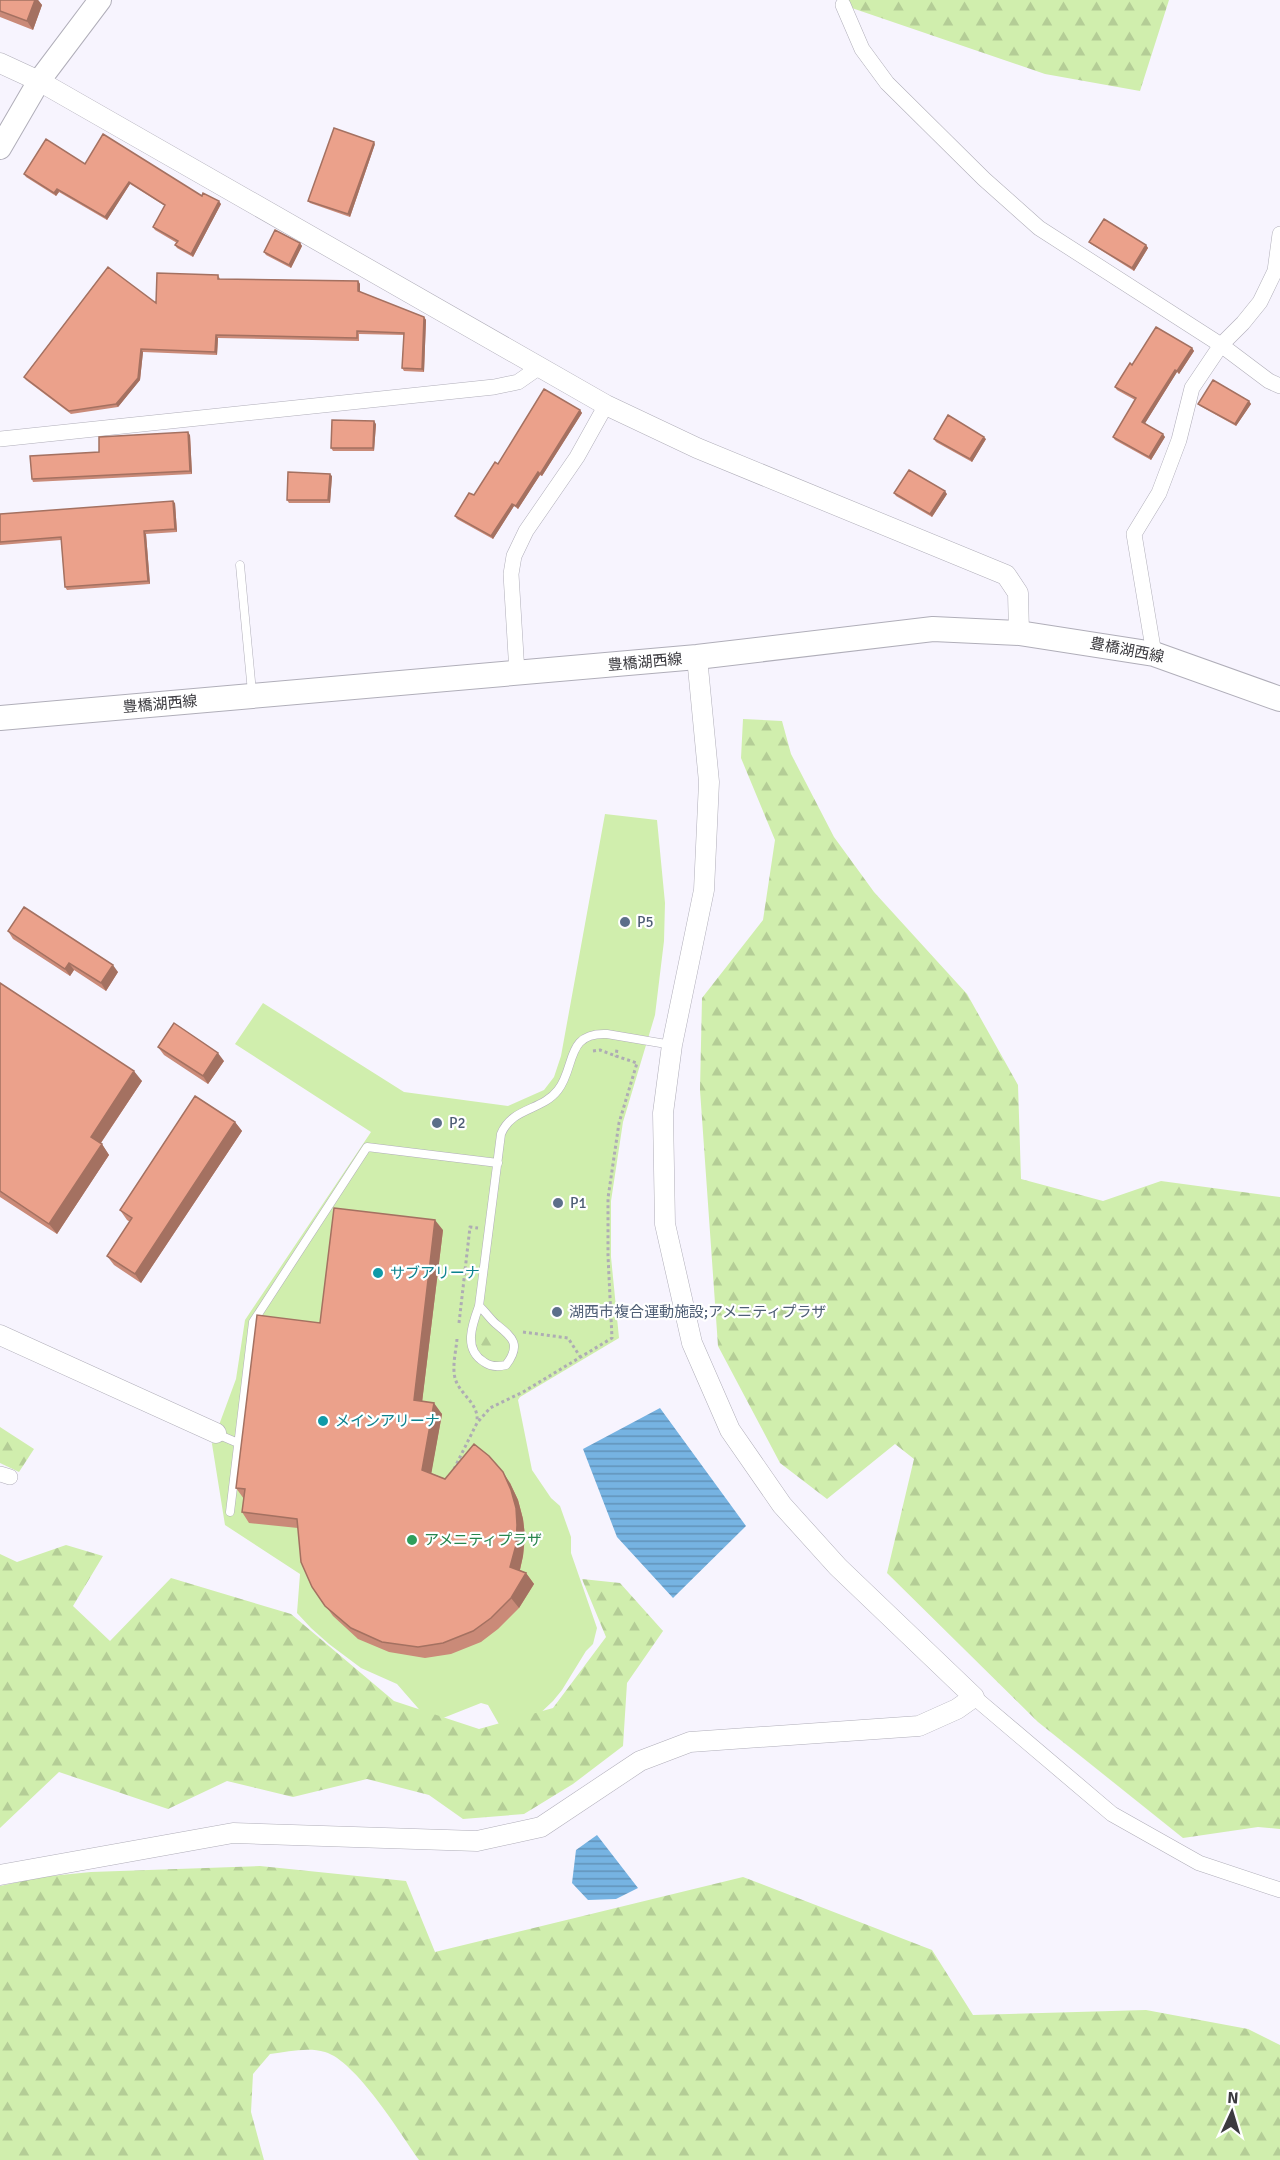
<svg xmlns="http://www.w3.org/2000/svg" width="1280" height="2160" viewBox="0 0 1280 2160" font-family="Signika,'Noto Sans JP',sans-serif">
<defs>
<pattern id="forest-firs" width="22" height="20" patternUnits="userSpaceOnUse" patternTransform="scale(1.5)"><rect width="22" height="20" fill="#d0eead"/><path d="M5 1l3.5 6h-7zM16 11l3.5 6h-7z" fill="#b4cd96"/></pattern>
<pattern id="water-rules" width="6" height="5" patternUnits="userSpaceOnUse" patternTransform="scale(1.5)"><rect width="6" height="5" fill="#76b3e2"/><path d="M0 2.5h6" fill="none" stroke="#6293b9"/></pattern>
</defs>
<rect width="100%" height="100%" fill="#f7f4fe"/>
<!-- grass -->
<path fill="#d0eead" d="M605 814 657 820 665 903 664 941 655 1015 623 1122 611 1201V1257L619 1338 520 1397 518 1400 532 1470 551 1498 560 1506 571 1537V1553L597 1628 593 1644 586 1651 562 1690 553 1701 534 1719 500 1726 488 1705 481 1703 438 1720 424 1715 397 1684 361 1668 329 1644 311 1628 297 1613 300 1574 225 1525 212 1444 236 1379 245 1320 371 1132 235 1044 263 1003 404 1092 508 1106 544 1090 554 1077 561 1056Z"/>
<!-- forest -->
<path fill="url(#forest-firs)" d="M838 0H1169L1140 91 1045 74 843 5Z
M743 719 782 721 791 754 834 837 874 892 967 994 1018 1085 1021 1179 1103 1201 1161 1181 1280 1197V1829L1258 1827 1183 1838 1038 1722 887 1573 914 1459 895 1444 827 1499 780 1463 718 1346 700 1090 702 998 763 920 775 840 741 758Z
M480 1327C487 1337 499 1335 502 1349L497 1354H491L479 1343Z
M0 1427 34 1449 19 1472 0 1463Z
M66 1545 103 1556 73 1606 110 1641 171 1578 291 1614 394 1701 479 1729 553 1708 606 1637 582 1579 620 1583 663 1631 627 1683 623 1746 573 1784 524 1814 463 1819 429 1795 367 1779 293 1797 227 1781 168 1809 59 1772 0 1828V1554L17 1562Z
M260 1866 406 1881 435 1952 743 1877 932 1950 973 2015 1146 2010 1248 2029 1280 2045V2160H419C400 2133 356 2061 325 2052 307 2047 288 2052 270 2054L253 2074 251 2112 264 2160H0V1886L41 1877 91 1872Z"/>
<!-- water -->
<path fill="url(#water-rules)" d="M660 1408 746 1526 673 1598 617 1537 583 1449Z
M597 1835 638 1888 616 1899 588 1900 572 1883 576 1850Z"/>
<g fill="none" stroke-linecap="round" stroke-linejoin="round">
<!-- service casing -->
<g stroke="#b0aeb9" stroke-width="9">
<path id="service" d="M240 565 252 692
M479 1306C485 1311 490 1319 496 1324 512 1337 522 1344 506 1365 498 1367 491 1367 484 1362 463 1349 472 1325 479 1306L501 1134C512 1107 542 1111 558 1090 576 1067 565 1032 607 1034L672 1045
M217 1434 238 1443
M230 1512 253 1322 367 1147 498 1163"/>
</g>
<!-- minor casing -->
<g stroke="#b0aeb9" stroke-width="16">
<path id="minor" d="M843 5 862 49 887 83 984 179 1039 228 1221 345 1269 381 1280 386
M0 439 494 387 518 382 538 368
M1154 654 1134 534 1159 493 1179 440 1192 388 1221 345 1243 323 1260 302 1275 271 1280 234
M517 673 511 574 514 556 526 531 577 457 606 405
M0 1474 10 1477
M974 1697 1112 1814 1199 1863 1280 1890"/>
</g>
<!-- tertiary casing -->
<g stroke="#b0aeb9" stroke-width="21">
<path id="tertiary" d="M0 63 39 81 606 405 697 448 1006 575 1018 593 1019 633
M0 1335 216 1433
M0 1875 233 1833 477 1841 541 1827 640 1761 690 1742 919 1726 957 1709 974 1697 838 1567 782 1505 730 1430 692 1343 665 1224 663 1113 672 1045 704 890 709 782 697 657"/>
</g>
<!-- secondary casing -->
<g stroke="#b0aeb9" stroke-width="24">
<path id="secondary" d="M0 148 39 81 100 0"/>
</g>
<!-- primary casing -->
<g stroke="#b0aeb9" stroke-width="26">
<path id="primary" d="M0 718 697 657 933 629 1019 633 1154 654 1280 699"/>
</g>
<!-- path -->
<path stroke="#aeacb4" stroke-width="3" stroke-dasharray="3 3" stroke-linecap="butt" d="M593 1051 600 1050 616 1056
M459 1323 470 1227 478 1228
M523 1332 568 1338 581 1358
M457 1339C456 1351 452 1366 455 1378 459 1394 479 1403 477 1421
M454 1469 477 1423 490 1408 523 1392 612 1338 608 1256V1198L619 1123 637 1063 616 1056 617 1049"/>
<!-- service -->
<use href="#service" stroke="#fff" stroke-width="8"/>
<!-- minor -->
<use href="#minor" stroke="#fff" stroke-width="15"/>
<!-- tertiary -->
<use href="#tertiary" stroke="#fff" stroke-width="20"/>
<!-- secondary -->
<use href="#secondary" stroke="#fff" stroke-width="22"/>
<!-- primary -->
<use href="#primary" stroke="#fff" stroke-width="24"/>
</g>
<!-- wall -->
<path fill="#ca8a78" d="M0 0H38L42 5 33 30 0 17Z
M375 144 350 217 310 203 308 201Z
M85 164 202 196 221 204 193 257 177 248 175 245 177 243 155 230 153 227 165 206 130 184 107 220 59 192 56 196 26 177 24 174Z
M1089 242 1146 245 1148 248 1134 271 1091 244Z
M300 243 302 246 291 268 266 255 264 252Z
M218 275 220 279 358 281 360 284V292L424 317 426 320 424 372 404 371 402 368 404 335 359 334V341L218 338 217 355 143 352 140 380 118 407 71 414 26 380 24 377 156 303Z
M1192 348 1194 351 1179 374 1177 372 1145 423 1165 437 1151 460 1115 440 1113 437 1135 400 1117 390 1115 387Z
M1249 401 1251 404 1236 426 1200 406 1198 404Z
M580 410 582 413 542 476 540 475 518 509 514 506 493 539 457 519 455 516 474 495 498 464Z
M376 424 374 451H333L331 448Z
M190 435 192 474 33 482 32 479 99 452Z
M934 439H986L972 462 936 442Z
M332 476 330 503H289L287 500Z
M894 493 947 494 932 517 896 496Z
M175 503 177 532 146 534 150 584 67 590 65 587 61 540 0 545V514Z
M8 931 118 972 106 991 74 970 70 976 13 939Z
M0 983 142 1081 101 1143 109 1155 57 1234 0 1197Z
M158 1047 224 1061 208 1084 164 1055Z
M235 1122 242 1131 141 1283 114 1265 107 1256 130 1222 127 1220 120 1210Z
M443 1230 422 1402 442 1414 431 1473 445 1479 510 1483 518 1500 523 1519 525 1536 523 1556 520 1570 526 1573 534 1584 519 1608 498 1629 481 1642 451 1654 425 1658 389 1652 358 1639 333 1616 312 1587 298 1528 249 1523 242 1512 244 1499 236 1488 320 1323Z"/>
<!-- shaded-wall -->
<path fill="#a47161" d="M35 0H38L42 5 33 30 27 21Z
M374 142 375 144 350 217 348 214Z
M129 182 130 184 107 220 105 217Z
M57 189 59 192 56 196 54 193Z
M219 201 221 204 193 257 191 254Z
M300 243 302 246 291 268 289 265Z
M1146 245 1148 248 1134 271 1132 268Z
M358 281 360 284V294L358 291Z
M424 317 426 320 424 372 422 369Z
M216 335 218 338 217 355 215 352Z
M1192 348 1194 351 1179 374 1177 371Z
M141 349 143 352 140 380 118 407 116 404Z
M1175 370 1177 372 1144 425 1142 422Z
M1249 401 1251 404 1236 426 1235 424Z
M580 410 582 413 542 476 540 474Z
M374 421 376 424 374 451 373 448Z
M188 432 190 435 192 474 190 471Z
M1163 434 1165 437 1151 460 1149 457Z
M984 437 986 439 972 462 970 459Z
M538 472 540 475 518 509 516 506Z
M330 474 332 476 330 503 328 500Z
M945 491 947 494 932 517 930 514Z
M173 501 175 503 177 532 175 529Z
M512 504 514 506 493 539 491 536Z
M144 531 146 534 150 584 148 581Z
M69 963 74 970 70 976 65 969Z
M113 965 118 972 106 991 101 983Z
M218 1053 224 1061 208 1084 203 1076Z
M134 1071 142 1081 98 1147 91 1137Z
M235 1122 242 1131 141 1283 135 1274Z
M102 1144 109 1155 57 1234 49 1224Z
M435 1220 443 1230 421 1411 414 1400Z
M434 1403 442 1414 430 1481 422 1470Z
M503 1472 510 1483 518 1500 523 1519 525 1536 523 1556 518 1578 510 1567Z
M526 1573 534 1584 519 1608 511 1598Z"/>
<!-- building -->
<path fill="#eba18b" stroke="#a47161" stroke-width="1.5" d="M0 0H35L27 21 0 11Z
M334 128 374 142 348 214 308 201Z
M103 134 202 196 203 193 219 201 191 254 175 245 178 241 153 227 165 205 129 182 105 217 57 189 54 193 24 174 46 139 85 164Z
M1104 219 1146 245 1132 268 1089 242Z
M275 230 300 243 289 265 264 252Z
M108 267 156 303 157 273 218 275V279L358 281V291L424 317 422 369 402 368 404 333 357 331V338L216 335 215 352 141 349 138 378 116 404 69 411 24 377Z
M1156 327 1192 348 1177 371 1175 370 1142 422 1163 434 1149 457 1113 437 1136 398 1115 387 1130 363 1132 365Z
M1213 380 1249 401 1235 424 1198 404Z
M544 389 580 410 540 474 538 472 516 506 512 504 491 536 455 516 469 493 474 495 495 462 498 464Z
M948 415 984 437 970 459 934 439Z
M332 420 374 421 373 448H331Z
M188 432 190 471 32 479 30 456 99 452V437Z
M909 470 945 491 930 514 894 493Z
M288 472 330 474 328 500H287Z
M173 501 175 529 144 531 148 581 65 587 61 537 0 542V514Z
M24 907 113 965 101 983 69 963 65 969 8 931Z
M0 983 134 1071 91 1137 102 1144 49 1224 0 1191Z
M174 1023 218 1053 203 1076 158 1047Z
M195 1096 235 1122 135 1274 107 1256 132 1218 120 1210Z
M334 1208 435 1220 414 1400 434 1403 422 1470 445 1479 474 1444 489 1456 503 1472 511 1490 516 1508 517 1525 516 1545 510 1567 526 1573 511 1598 491 1618 473 1631 443 1643 418 1647 382 1642 351 1628 325 1606 312 1587 301 1562 297 1519 242 1512 245 1489 236 1488 257 1315 320 1323Z"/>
<!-- markers -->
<g fill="#5c6f8a" stroke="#fff" stroke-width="2">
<circle cx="625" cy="922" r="6"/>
<circle cx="437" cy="1123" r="6"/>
<circle cx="558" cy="1203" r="6"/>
<circle cx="557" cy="1312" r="6"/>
</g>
<g fill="#0f9aa8" stroke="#fff" stroke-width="2">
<circle cx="378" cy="1273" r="6"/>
<circle cx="323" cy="1421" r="6"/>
</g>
<circle fill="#2e9e5b" stroke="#fff" stroke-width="2" cx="412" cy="1540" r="6"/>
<g text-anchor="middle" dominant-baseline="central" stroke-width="4.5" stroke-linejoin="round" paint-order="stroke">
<!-- street labels -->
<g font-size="15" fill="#3b3a3f" stroke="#fff">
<text transform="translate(1127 650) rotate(11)">豊橋湖西線</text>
<text transform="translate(645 662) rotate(-5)">豊橋湖西線</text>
<text transform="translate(160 704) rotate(-5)">豊橋湖西線</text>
</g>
<!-- service labels -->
<g font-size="15" fill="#4e5e75" stroke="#fff" text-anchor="start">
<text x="637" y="922">P5</text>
<text x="449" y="1123">P2</text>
<text x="570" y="1203">P1</text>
<text x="569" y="1312">湖西市複合運動施設;アメニティプラザ</text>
</g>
<!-- culture labels -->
<g font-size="15" fill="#0d838f" stroke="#fff" text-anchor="start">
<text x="390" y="1273">サブアリーナ</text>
<text x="335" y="1421">メインアリーナ</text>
</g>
<!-- leisure labels -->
<g font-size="15" fill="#27864d" stroke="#fff" text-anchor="start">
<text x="424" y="1540">アメニティプラザ</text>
</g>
</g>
<!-- north arrow -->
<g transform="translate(1232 2112) rotate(4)" stroke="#ffffff" stroke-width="4.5" paint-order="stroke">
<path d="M0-4.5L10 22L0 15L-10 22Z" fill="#3b3a3f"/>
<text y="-9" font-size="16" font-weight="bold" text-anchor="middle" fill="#3b3a3f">N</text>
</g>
</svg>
